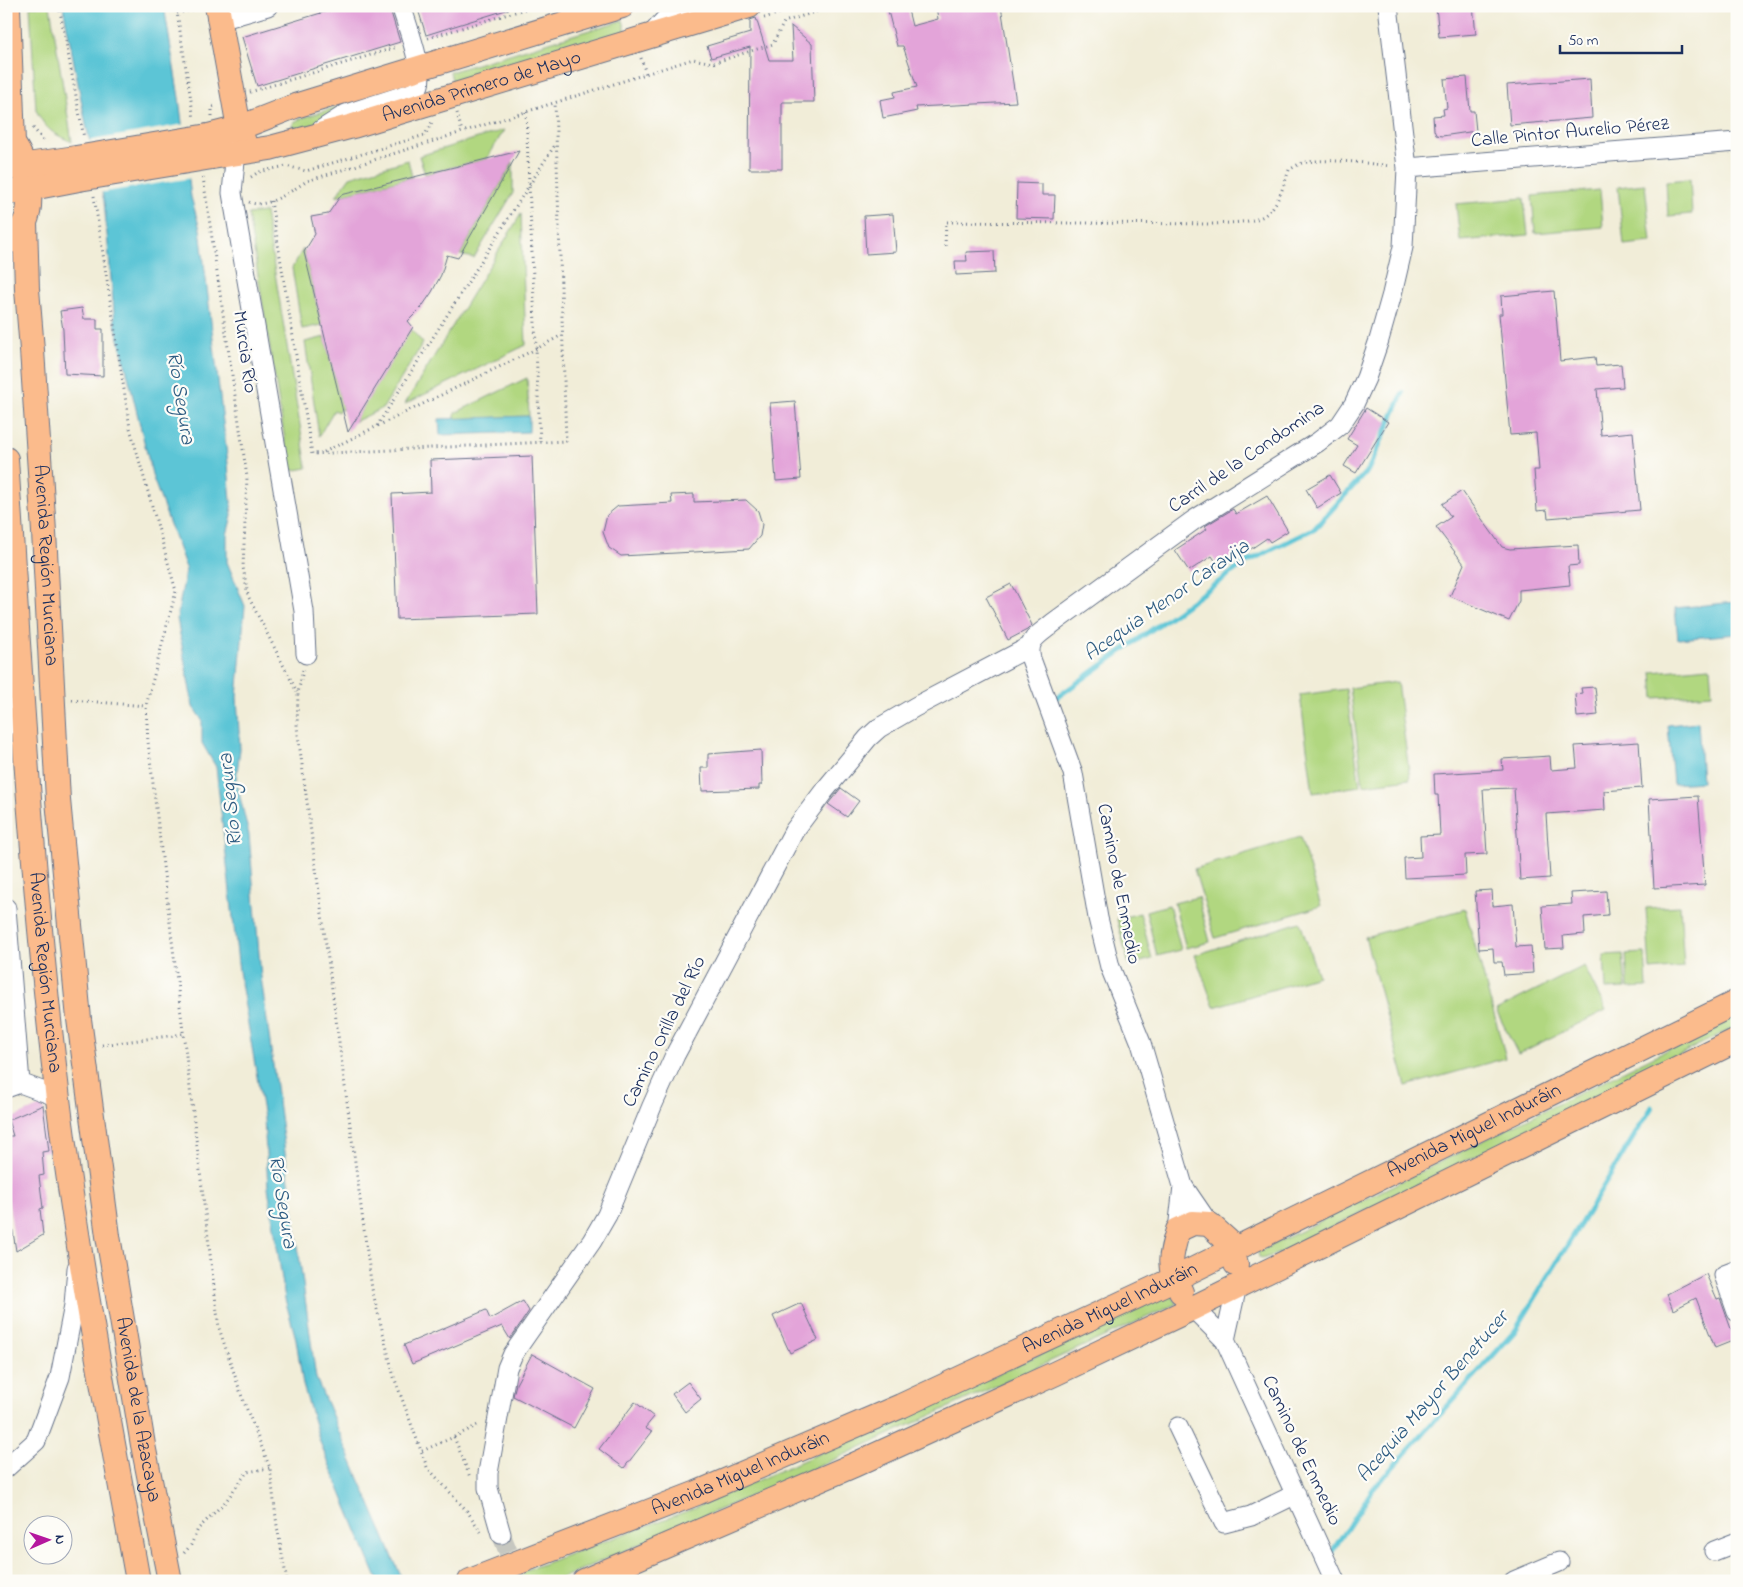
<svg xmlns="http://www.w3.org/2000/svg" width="1743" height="1587" viewBox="0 0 1743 1587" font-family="'Indie Flower',sans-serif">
<rect width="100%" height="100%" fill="#fdfcf7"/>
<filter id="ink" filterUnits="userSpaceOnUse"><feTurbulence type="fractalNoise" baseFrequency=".02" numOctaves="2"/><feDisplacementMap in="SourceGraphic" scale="10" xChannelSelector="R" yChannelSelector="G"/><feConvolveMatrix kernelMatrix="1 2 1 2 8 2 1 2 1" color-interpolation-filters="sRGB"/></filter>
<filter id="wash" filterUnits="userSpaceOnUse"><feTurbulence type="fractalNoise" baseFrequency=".0096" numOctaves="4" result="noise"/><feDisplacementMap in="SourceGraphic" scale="20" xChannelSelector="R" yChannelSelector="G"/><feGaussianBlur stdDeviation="1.12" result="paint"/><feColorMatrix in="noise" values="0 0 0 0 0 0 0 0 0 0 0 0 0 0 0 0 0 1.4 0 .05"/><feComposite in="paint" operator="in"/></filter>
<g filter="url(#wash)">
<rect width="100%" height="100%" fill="#f1edd8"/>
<!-- green -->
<path fill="#b1d780" stroke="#66836f" d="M30 6H50L72 142C52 133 46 130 36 110Z
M623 20 626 32 453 84 450 72Z
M401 87C383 95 306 136 292 126L294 122 302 118Z
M504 130 487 159 425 174 419 156Z
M408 160 412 177 336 196 350 177Z
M513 162V193L474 258 460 255Z
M1690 179 1692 214 1668 216 1666 181Z
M1645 184 1651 242 1624 245 1618 187Z
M1600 190 1603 227 1535 233 1532 196Z
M1524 198 1528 235 1460 241 1456 204Z
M265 212 307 468 290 471 248 214Z
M521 214 526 345 405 404Z
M303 249 322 325 302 329 292 268Z
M411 329 423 343 383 408 354 422Z
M325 337 343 410 340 409 338 412 334 410 319 436 305 342Z
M527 378 529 416 455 419V413Z
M1710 667 1712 694 1654 698 1652 672Z
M1397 682 1410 779 1363 785 1350 688Z
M1346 689 1360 786 1313 793 1300 695Z
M1300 837 1321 906 1215 938 1194 869Z
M1198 897 1210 942 1186 948 1174 903Z
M1169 905 1181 950 1157 956 1146 911Z
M1680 906 1684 967 1650 970 1646 908Z
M1465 909 1506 1058 1406 1086 1365 937Z
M1140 913 1152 959 1129 965 1117 919Z
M1300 922 1318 976 1214 1007 1195 955Z
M1645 953 1647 987 1628 988 1626 954Z
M1623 954 1626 988 1606 989 1604 955Z
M1584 966 1606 1010 1518 1054 1496 1010Z
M1737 1015V1026L1280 1253 1262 1259 1259 1257 1258 1252Z
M1171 1292 1176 1304 833 1460 555 1581H512L510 1576 687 1511 960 1392Z"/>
<!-- water -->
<path fill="#5bc5d6" stroke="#3b7a9a" d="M63 6H164L179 98 191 197 200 229 228 464 232 515 227 535V562L245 606 237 697 240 749 236 780 249 835 261 977 316 1378 403 1581H378L320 1442 303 1385 296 1339 285 1299 268 1187 264 1118 239 971 216 767 202 743V720L193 707 177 618 186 568 153 478 115 323 104 201 86 125Z
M529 416V432L440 435 439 419Z
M1736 602 1737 634 1678 639 1675 608Z
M1698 722 1702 782 1673 784 1668 725Z"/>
<!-- pier -->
<path fill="#f1edd8" d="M185 124 192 178 99 193 87 141Z"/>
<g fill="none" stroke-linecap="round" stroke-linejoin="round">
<!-- stream -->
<path stroke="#5bc5d6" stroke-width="5" d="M1056 698 1245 563 1315 528 1368 470 1403 393
M1331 1553 1373 1489 1515 1331 1652 1107"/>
</g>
<g id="blocks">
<!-- building -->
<path fill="#e3a4d9" d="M344 6H389L400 42 257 86 242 37Z
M417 6H508L509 9 426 35Z
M907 6 912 26 938 19 936 6H1001L1016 102 916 107 917 111 883 118 880 100 895 97 894 92 917 87 903 46H897L888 11Z
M1436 6H1473L1476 34 1439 37Z
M756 18 769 60H793L791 26 812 44 814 102H782V169H749L750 47 711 58 707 46 750 33V20Z
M1467 77 1470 111H1474L1476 131 1442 136 1436 135 1434 130 1433 116 1444 115 1443 109 1447 108 1444 79Z
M1590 79 1592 118 1510 125 1507 85Z
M519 151 458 258 447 255 441 275 432 292 421 308 408 321 413 327 348 432 304 252 315 234 311 217 328 214 341 195Z
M1017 183 1042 184V195H1055L1054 219 1016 218Z
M893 214 896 252 866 254 864 216Z
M994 251 995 273 956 275 955 261H967L966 252Z
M1554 291 1560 361 1595 357 1596 366 1621 364 1623 387 1597 389 1601 435 1633 432 1640 510 1548 518 1547 510 1537 511 1534 470H1539L1536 433 1510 435 1499 314H1502L1501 296Z
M82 308 84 319H97V329H103V376L65 374 63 330 60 311Z
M795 401 801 479 776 481 770 403Z
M1366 408 1388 422 1356 473 1344 466 1357 445 1347 439Z
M532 456 538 614 397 619 392 494 431 492 430 460Z
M1330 475 1341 493 1317 508 1306 489Z
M1462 491 1502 547 1510 549 1578 545 1579 565 1568 566 1570 585 1519 590V601L1509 621 1450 596 1464 564 1436 527 1451 517 1442 504Z
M694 494V502L746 500 758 511 762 524 760 536 749 549 621 556 609 548 603 532 607 515 618 506 672 503 671 495Z
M1267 496 1288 531 1270 542 1267 538 1221 569 1212 556 1189 571 1175 550 1207 529 1205 526 1233 509 1236 514Z
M1011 584 1032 625 1027 630 1008 640 986 597Z
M1595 687 1598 715 1577 717 1575 694 1582 693 1581 688Z
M1639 742 1642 788 1604 791 1605 810 1546 814 1550 878 1520 880 1514 788 1483 789 1487 854 1465 855 1466 875 1405 878 1404 858 1421 857 1420 836 1440 835 1438 795H1435L1434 774 1503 770 1502 759 1550 756 1551 770 1577 768 1575 746Z
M761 750 762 785H759V789L702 791 701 768H708V754Z
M841 788 859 801 847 817 828 804Z
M1698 796 1705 885 1654 888 1649 799Z
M1492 890 1493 906 1513 904 1516 947 1531 946 1533 973 1504 975 1502 962H1494L1493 948 1479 949 1475 891Z
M1606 891 1608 915 1584 917 1585 934 1563 936 1564 948 1545 949 1542 906 1572 904 1571 893Z
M43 1105 49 1151 42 1152 44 1175 39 1176 43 1208 40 1209 43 1235 16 1251 6 1186V1136H13L8 1120Z
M1706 1274 1717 1299 1720 1298 1735 1340 1715 1348 1696 1298 1673 1310 1667 1294Z
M523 1301 529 1311 510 1339 502 1326 412 1364 404 1345 486 1310 490 1319Z
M801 1303 818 1340 790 1353 773 1316Z
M532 1354 595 1389 574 1428 513 1396 516 1384Z
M688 1382 701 1399 685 1412 672 1394Z
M635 1402 654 1417 645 1428 652 1432 624 1468 599 1449Z"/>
</g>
</g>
<g filter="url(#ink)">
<use href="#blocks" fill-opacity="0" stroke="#667289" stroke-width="1"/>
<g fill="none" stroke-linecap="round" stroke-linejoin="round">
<!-- minor-tunnel -->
<path stroke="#c6c7c0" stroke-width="19" stroke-dasharray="19 9" stroke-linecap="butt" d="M501 1534 520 1581"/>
<!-- minor casing -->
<g stroke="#667289" stroke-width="21">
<path id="minor" d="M220 20 268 6
M649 37 668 16 695 6
M321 130 346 114 411 93C415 91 418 89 419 85 424 72 406 21 401 6
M237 140 232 193 304 611 306 654
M1407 168 1737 142
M6 683 21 680 6 726
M6 908 20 1083 6 1088
M20 1083 58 1097
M1209 1224 1183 1186 1141 1043 1110 967 1098 918 1073 773 1031 659C1026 639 1039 635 1053 623L1194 520 1318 442 1340 425 1354 404 1366 378 1379 340 1392 294 1403 247 1407 168 1388 6
M1178 1230 1183 1186
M1737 1270 1724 1275 1737 1312
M1193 1308 1225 1340 1335 1581
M1225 1340 1237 1286
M1178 1427 1224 1523 1251 1516 1296 1494
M6 1468 36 1441 60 1377 74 1305 77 1268
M501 1534 488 1488V1473L507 1368 513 1354 592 1241 607 1215 652 1106 675 1055 794 831 824 791 868 738 879 728 915 707 1029 647
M1714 1551 1737 1542
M1514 1581 1559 1562"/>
</g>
<!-- major casing -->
<g stroke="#667289" stroke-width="26">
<g id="major">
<path d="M8 6 13 143"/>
<path d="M217 6 239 128 244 142"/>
<path d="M208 136 239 128 295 106 622 6"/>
<path d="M6 137C26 152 35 200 25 222 21 231 13 237 6 243"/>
<path id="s1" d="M212 157 270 148 353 126 749 6"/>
<path d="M6 168 76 158"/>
<path d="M6 193 79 179"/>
<path id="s2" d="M25 222 27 289 32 350 44 532 58 800 79 1019 108 1236 143 1445 170 1581"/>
<path id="s3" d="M6 459C20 672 32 886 58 1099 78 1260 109 1421 138 1581"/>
<path d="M1181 1292C1167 1267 1170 1257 1178 1230L1193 1223 1209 1224 1229 1242 1236 1264"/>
<path id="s4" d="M470 1581 697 1493 901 1406 1174 1279 1737 1002"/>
<path d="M584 1581 854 1465 1054 1374 1193 1308 1737 1040"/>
</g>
</g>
<!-- path -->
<path stroke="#667289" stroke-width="3" stroke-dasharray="1 4" stroke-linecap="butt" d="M59 6 84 138
M176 6 194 119
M177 13 197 9
M764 18 802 6
M428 38 535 6
M641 58 646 74
M250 92 397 47
M526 112 540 442
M457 113 462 132
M212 116V107L217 105
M33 128 45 142
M203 177 247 477 243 567 248 596 297 692
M251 177 259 172 286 166 306 171 425 135 432 122
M94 196 130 428 176 591 146 706 148 742 219 1328 242 1397 270 1468 277 1526 287 1581
M271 201 312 454 566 441 555 102
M249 202C267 210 292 190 307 181L693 59 713 63 773 44 784 22 824 9 840 6
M945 246 946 222 1212 224C1264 221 1272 223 1289 170 1292 168 1296 166 1299 164 1318 157 1369 163 1389 166
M377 426 556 143
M324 452 536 349 562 335
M303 670 298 693 297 727 372 1289 394 1377 427 1467 467 1511 481 1532
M72 700 146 706
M102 1045 183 1034
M454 1437 480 1424
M422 1451 454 1437 470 1477
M184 1553 191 1545 198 1529 226 1501 247 1472 270 1468
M443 1581 452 1577"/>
<!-- minor -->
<use href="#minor" stroke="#fff" stroke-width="19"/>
<!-- major -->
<use href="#major" stroke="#fbbb8c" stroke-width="24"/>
<!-- major-bridge casing -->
<g stroke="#667289" stroke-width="26" stroke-linecap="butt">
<path id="major-bridge" d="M76 158 208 136
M79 179 212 157"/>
</g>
<!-- major-bridge -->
<use href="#major-bridge" stroke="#fbbb8c" stroke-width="24"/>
</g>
</g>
<g text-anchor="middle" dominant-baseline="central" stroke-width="4.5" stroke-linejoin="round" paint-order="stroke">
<!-- street labels -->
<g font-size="20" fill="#1b2f5e" stroke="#fdfcf7">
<text stroke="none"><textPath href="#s1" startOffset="279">Avenida Primero de Mayo</textPath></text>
<text transform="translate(1570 133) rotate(-5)">Calle Pintor Aurelio Pérez</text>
<text transform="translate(244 352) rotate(82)">Murcia Río</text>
<text transform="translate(1247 458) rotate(-34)">Carril de la Condomina</text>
<text stroke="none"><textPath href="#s2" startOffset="344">Avenida Región Murciana</textPath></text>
<text transform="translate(1118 884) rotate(79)">Camino de Enmedio</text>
<text stroke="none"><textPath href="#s3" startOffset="515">Avenida Región Murciana</textPath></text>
<text transform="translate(665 1032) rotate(-64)">Camino Orilla del Río</text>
<text stroke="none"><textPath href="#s4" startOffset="1101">Avenida Miguel Induráin</textPath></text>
<text stroke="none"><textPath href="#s4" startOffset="696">Avenida Miguel Induráin</textPath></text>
<text stroke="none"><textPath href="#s2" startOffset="1194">Avenida de la Azacaya</textPath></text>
<text transform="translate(1301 1451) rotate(65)">Camino de Enmedio</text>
<text stroke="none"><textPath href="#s4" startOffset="291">Avenida Miguel Induráin</textPath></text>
</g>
<!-- water labels -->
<g font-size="21" font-style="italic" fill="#2e5c82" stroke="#fdfcf7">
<text transform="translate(180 398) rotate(81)">Río Segura</text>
<text transform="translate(1167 601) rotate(-35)">Acequia Menor Caravija</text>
<text transform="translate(231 800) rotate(-96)">Río Segura</text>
<text transform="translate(282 1202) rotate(81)">Río Segura</text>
<text transform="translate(1433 1397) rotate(-49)">Acequia Mayor Benetucer</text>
</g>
</g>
<!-- margin -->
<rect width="1743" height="1587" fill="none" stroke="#fdfcf7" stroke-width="25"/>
<!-- north arrow -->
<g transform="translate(48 1540) rotate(88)"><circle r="24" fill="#fdfcf7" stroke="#a3aaba"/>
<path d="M0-4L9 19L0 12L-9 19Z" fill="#b5179e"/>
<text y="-8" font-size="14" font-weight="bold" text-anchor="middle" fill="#1b2f5e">N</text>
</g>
<!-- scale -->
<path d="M1560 45v8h122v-8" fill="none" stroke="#1b2f5e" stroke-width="2.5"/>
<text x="1568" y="45" font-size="15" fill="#1b2f5e" stroke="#fdfcf7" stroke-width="4" paint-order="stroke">50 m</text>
</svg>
